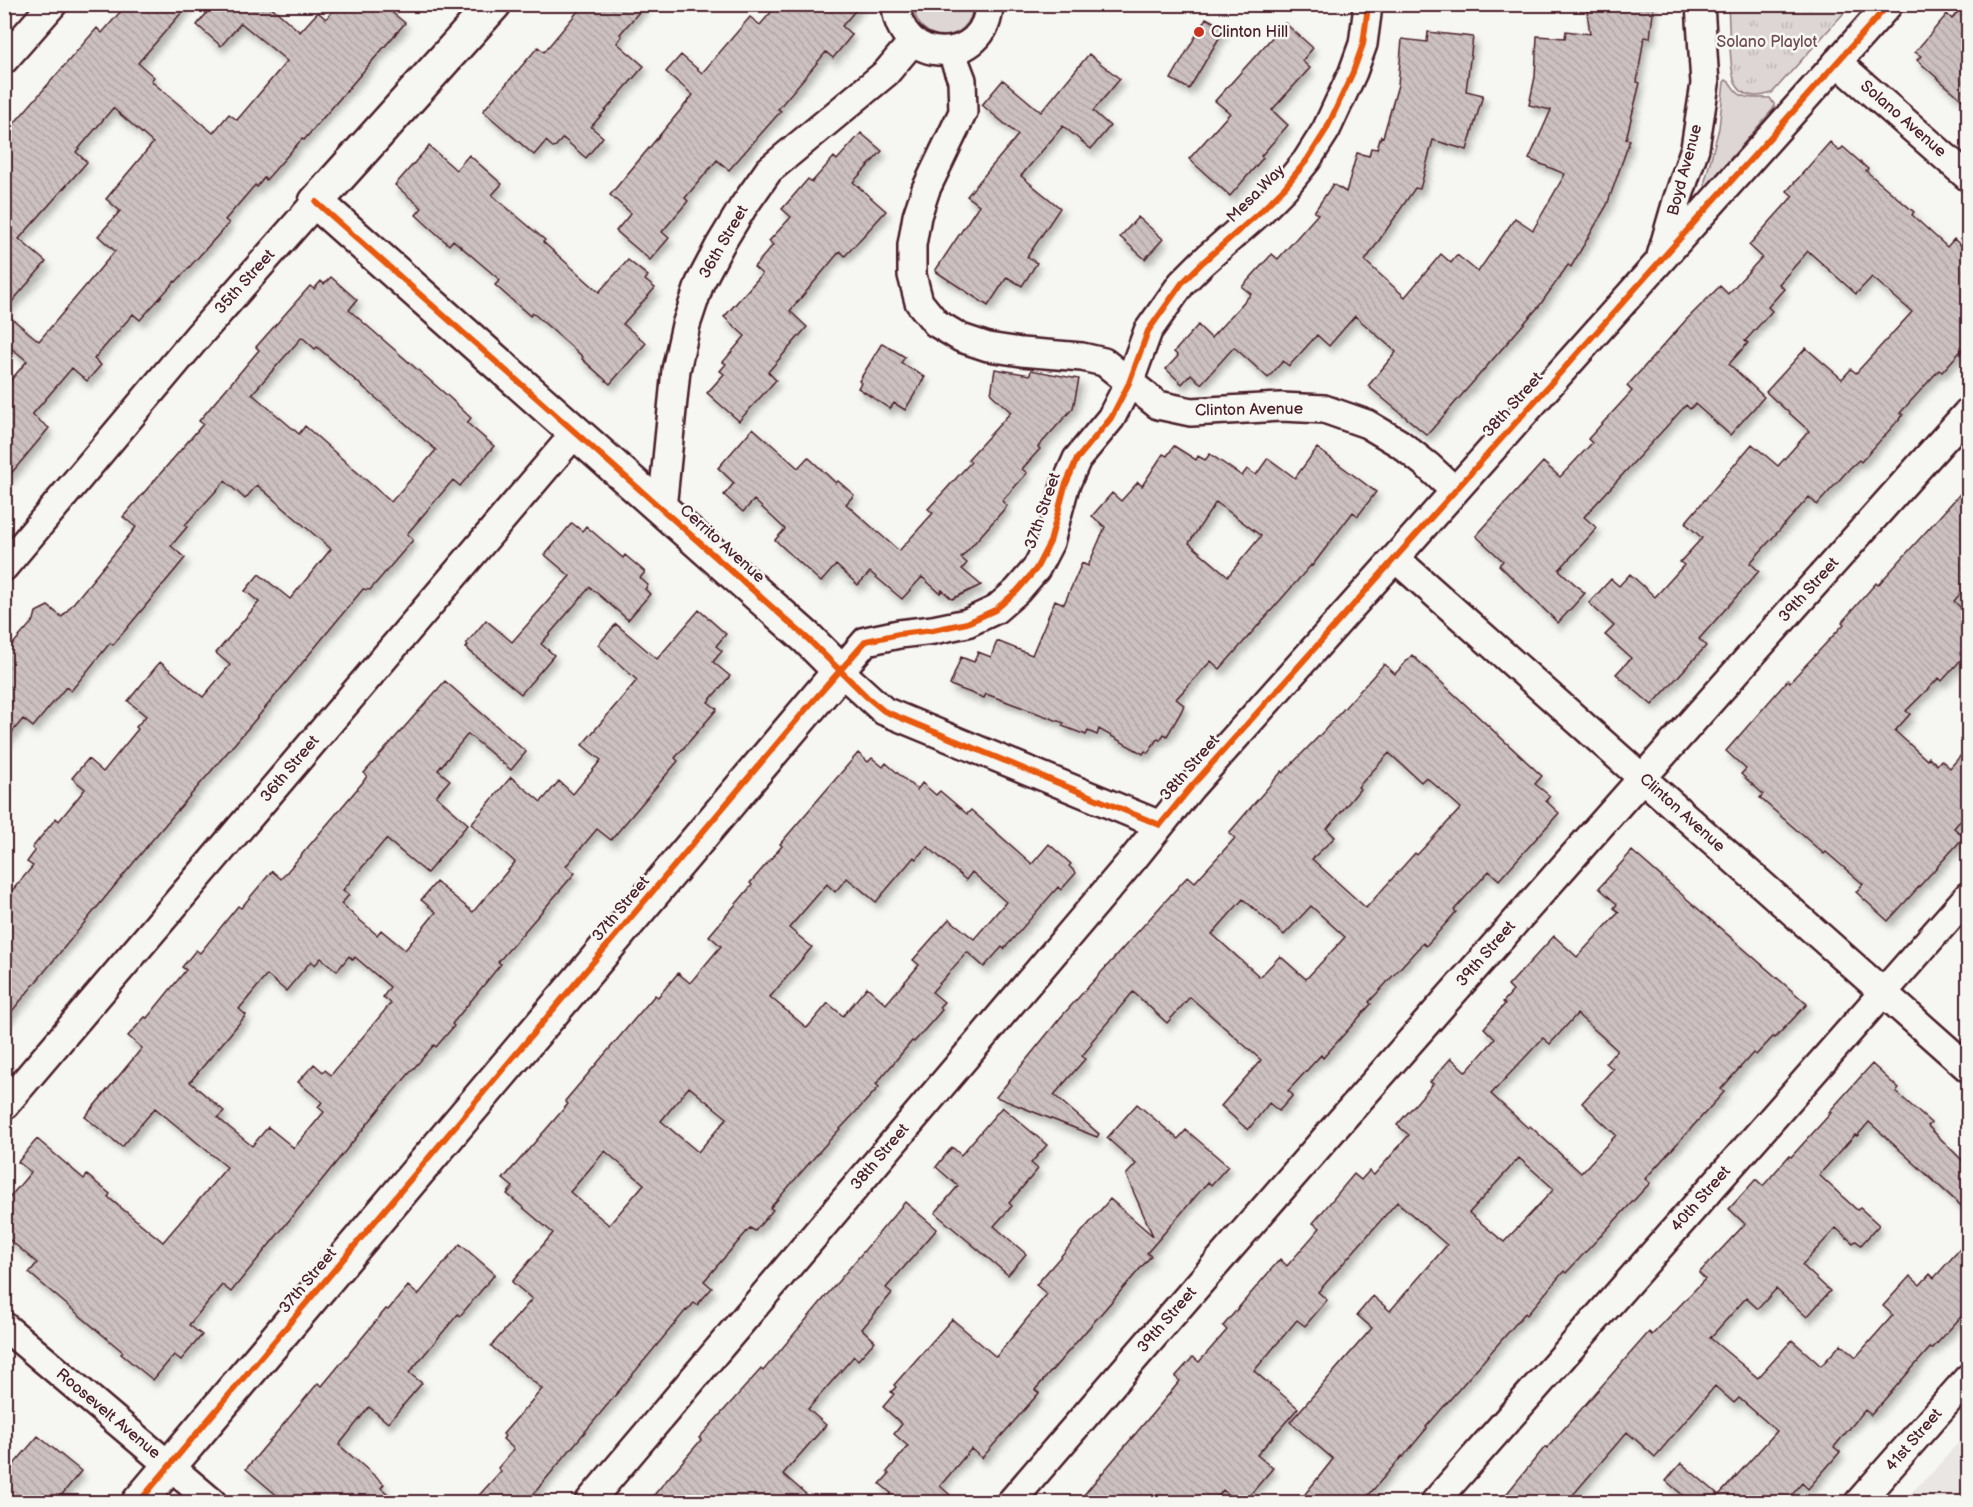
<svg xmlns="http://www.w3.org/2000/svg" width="1973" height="1507" viewBox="0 0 1973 1507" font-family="'Balsamiq Sans',sans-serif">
<defs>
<pattern id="park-tufts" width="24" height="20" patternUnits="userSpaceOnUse" patternTransform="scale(1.5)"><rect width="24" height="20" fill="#ddd6d5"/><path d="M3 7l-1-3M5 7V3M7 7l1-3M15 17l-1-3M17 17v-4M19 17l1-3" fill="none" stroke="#bfb7b7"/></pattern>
<pattern id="building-back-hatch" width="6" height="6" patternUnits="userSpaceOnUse" patternTransform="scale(1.5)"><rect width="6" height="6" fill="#ccc1c0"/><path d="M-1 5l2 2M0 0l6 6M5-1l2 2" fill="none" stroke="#b1a5a5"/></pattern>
<filter id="shadow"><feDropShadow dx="3.5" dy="6" stdDeviation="3" flood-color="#0004"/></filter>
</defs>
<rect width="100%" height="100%" fill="#f6f6f2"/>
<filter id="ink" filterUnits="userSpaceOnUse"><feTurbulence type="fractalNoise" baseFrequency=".0167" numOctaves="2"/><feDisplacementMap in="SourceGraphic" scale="12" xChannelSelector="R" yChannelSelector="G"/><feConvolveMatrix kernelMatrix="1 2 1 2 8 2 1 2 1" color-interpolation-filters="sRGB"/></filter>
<g filter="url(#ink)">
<!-- built -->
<path fill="#e9e6e3" d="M1968 1431V1502H1901L1935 1470Z"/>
<!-- park -->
<path fill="url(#park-tufts)" stroke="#947a80" stroke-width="1.5" d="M1728 5V4L1851 5 1772 93C1732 106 1732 75 1730 47 1729 33 1729 19 1728 5Z"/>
<!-- garden -->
<path fill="#ddd6d5" stroke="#947a80" stroke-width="1.5" d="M914 5H973C971 47 914 45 914 5Z
M1726 80C1732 83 1731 86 1736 91 1745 101 1758 97 1770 98L1774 104V108L1707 186 1705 185V181L1719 128 1724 82Z"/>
<!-- building -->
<path fill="url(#building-back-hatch)" stroke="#4a1f2b" stroke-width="1.5" fill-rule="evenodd" filter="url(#shadow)" d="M127 4H189L138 63 154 77 151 81 213 133 229 114 237 120 287 61 241 23 221 46 197 25 214 4H268L300 32 318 12 326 19 339 4H382L405 23 304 140 302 139 266 180 264 178 257 187 255 185 225 220 229 223 176 282 175 281 140 320 133 314 94 359 101 365 87 381 72 368 32 415 49 428 4 482V388L27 361 4 342V312L39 341 115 251 98 236 120 211 106 199 153 143 113 108 76 152 87 162 19 239 46 262 4 311V135L97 28 102 33Z
M584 4H646L620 34 622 36 617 43 644 66 591 127 603 137 586 158 563 138 554 148 546 141 534 155 483 111 538 47 544 52Z
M778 4H861L842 26 852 35 833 58 826 52 778 109 781 111 729 170 717 160 685 198 688 201 662 232 669 238 650 260 616 231 631 213 610 195 693 95 666 72 681 55 702 73 750 17 760 25Z
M1586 4H1654L1650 38 1644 37 1637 82 1640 83 1626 139 1630 140 1607 205 1571 267 1568 265 1540 305 1427 435 1368 386 1396 352 1355 316 1329 346 1317 335 1289 366 1283 361 1268 378 1234 347 1201 384 1191 374 1182 384 1166 369 1178 356 1174 352 1198 325 1211 338 1251 294 1242 287 1272 254 1278 259 1318 214 1314 212 1333 184 1346 192 1357 153 1369 156 1371 148 1377 149 1381 136 1383 137 1398 85 1402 39 1427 42 1428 32 1473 37 1466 91 1483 95 1467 150 1433 140 1420 189 1415 188 1365 261 1405 297 1441 254 1451 263 1457 255 1478 272 1515 218 1533 230 1565 174 1529 159 1551 110 1529 105 1535 77 1537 36 1565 38 1566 31 1590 34Z
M1963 4H1968V105L1917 60 1921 56 1915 52 1947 14 1952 19Z
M1206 18 1225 28 1189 89 1171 79Z
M1285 23 1313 48 1302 61 1310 68 1272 110 1288 125 1261 156 1263 158 1230 196 1189 159 1230 113 1215 101Z
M1089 54 1120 79 1093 111 1110 126 1091 149 1063 126 1021 176 1060 208 1027 257 1037 263 1022 286 1007 277 988 306 935 271 979 205 967 196 1018 135 982 105 1003 80 1041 112Z
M861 133 882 151 853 182 886 211 845 256 840 251 790 311 807 327 768 372 776 380 739 421 707 393 724 374 720 371 726 364 723 362 745 336 724 317 762 274 754 267 773 245 769 241 791 217 782 209 808 179 812 182 834 157 837 160Z
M1830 142 1839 151 1843 147 1868 169 1866 171 1914 212 1912 215 1947 247 1954 239 1968 252V343L1942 372 1939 370 1900 413 1903 415 1861 462 1859 460 1850 468 1817 505 1809 497 1750 563 1759 571 1699 639 1706 646 1652 705 1616 674 1631 658 1605 635 1614 626 1589 603 1611 579 1619 586 1630 574 1655 597 1684 565 1680 562 1702 538 1685 523 1752 444 1778 466 1809 431 1766 392 1806 348 1842 379 1851 369 1856 373 1912 312 1872 277 1856 294 1808 251 1779 284 1784 289 1768 307 1772 311 1745 341 1748 343 1729 364 1764 397 1730 435 1695 404 1690 409 1686 405 1584 517 1597 528 1559 570 1585 593 1558 623 1499 565 1503 561 1476 536 1543 462 1560 477 1592 443 1588 439 1632 391 1627 386 1686 320 1720 286 1728 294 1762 257 1749 245 1793 196 1787 191Z
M429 146 456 170 469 155 502 184 492 195 545 240 543 242 599 292 628 260 648 276 645 280 655 288 623 324 646 343 610 384 582 359 583 357 533 313 530 316 495 285 500 280 453 240 449 245 416 215 422 208 395 185Z
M1138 217 1163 239 1145 259 1120 237Z
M331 277 357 300 349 310 450 398 471 418 467 423 494 446 460 486 453 480 407 534 413 540 370 590 363 589 261 713 153 839 4 1021V900L33 866 27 862 35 851 32 848 56 818 59 821 85 789 72 778 88 759 103 772 138 729 136 727 146 716 128 701 160 662 203 697 230 665 216 653 259 602 245 591 259 574 290 599 331 549 257 485 245 499 225 481 185 525 187 527 171 546 185 558 113 645 110 643 71 691 66 687 33 727 23 719 4 742V654L34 620 36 612 48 606 62 617 136 527 123 517 203 424 199 421 259 350 256 347 310 286 314 289 321 281 324 284ZM302 337 315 349 317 347 436 450 391 502 305 426 299 434 252 394Z
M882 343 905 357 901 363 925 377 905 410 894 403 890 409 858 388 861 383 859 381Z
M995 369 1030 375 1031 370 1079 379 1073 408 1038 447 1040 449 1022 469 1027 473 1002 501 1007 506 961 558 967 563 962 569 981 585 952 599 942 590 940 593 922 577 902 599 870 572 858 585 836 565 821 582 775 540 785 529 754 500 743 512 724 495 734 483 718 468 753 428 798 468 808 457 836 483 838 481 854 495 846 504 899 551 933 513 928 509 971 462 968 459 1011 412 991 394Z
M1174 446 1196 460 1198 456 1205 460 1210 454 1242 476 1247 469 1256 475 1268 458 1295 478 1317 448 1376 492 1358 516 1353 512 1312 566 1311 565 1220 669 1211 661 1176 699 1184 705 1181 712 1167 736 1164 734 1160 740 1157 739 1148 753 1145 751 1143 754 1099 729 1097 735 1088 731 1086 735 1062 726 1064 723 986 694 984 698 950 685 961 657 974 662 978 652 991 657 997 641 1032 655 1055 600 1064 604 1082 563 1088 566 1105 527 1092 516 1112 493 1121 501 1138 482 1142 486 1163 454 1167 456ZM1216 502 1261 536 1228 576 1189 543Z
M1968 485V585L1954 601 1968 615V652L1942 681 1939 678 1906 711 1910 714 1895 731 1927 760 1929 757 1937 765 1941 760 1950 768 1968 747V812L1954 828 1964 837 1888 921 1856 892 1863 884 1826 852 1824 854 1760 798 1763 794 1741 774 1746 769 1726 751 1788 680 1790 682 1844 624 1842 622 1876 583 1878 585Z
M572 523 582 531 586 526 623 558 625 555 645 572 640 578 648 585 645 589 650 594 628 620 590 587 541 644 554 655 521 694 466 648 468 645 466 644 486 620 512 642 570 576 545 555Z
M699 610 726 634 716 646 722 651 713 662 730 676 708 702 717 709 675 758 678 761 611 840 597 829 566 866 575 873 498 962 501 964 452 1024 454 1026 436 1047 434 1045 394 1091 231 1292 222 1285 189 1325 202 1335 181 1360 174 1355 153 1380 121 1354 123 1352 29 1273 37 1263 4 1235V1204L31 1172 18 1162 37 1139 84 1179 87 1175 110 1194 108 1197 163 1242 227 1167 155 1108 122 1147 85 1117 142 1048 128 1036 145 1017 147 1018 186 970 182 967 196 950 200 953 238 906 241 908 272 871 281 879 363 782 367 776 364 773 445 681 526 752 511 770 468 734 438 770 450 780 436 796 468 824 427 873 386 839 343 890 349 895 341 904 377 935 381 930 405 950 436 912 421 900 436 882 473 912 515 862 471 824 511 777 541 802 559 781 573 794 601 760 582 745 637 680 598 645 616 624 657 659ZM349 956 353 960 355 957 390 987 383 997 391 1003 331 1075 325 1070 323 1072 314 1064 298 1082 322 1102 318 1107 324 1112 294 1148 268 1127 252 1146 218 1118 224 1111 190 1082 246 1015 239 1009 267 975 286 991 311 961 315 965 321 958 337 971Z
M1412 655 1542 776 1535 784 1550 796 1546 801 1559 813 1499 880 1489 871 1454 910 1456 912 1426 946 1423 943 1369 1002 1371 1004 1323 1058 1321 1055 1288 1091 1293 1095 1279 1111 1269 1103 1248 1130 1221 1106 1261 1060 1190 997 1167 1023 1133 992 1091 1042 1092 1044 1082 1056 1085 1059 1054 1095 1099 1134 1097 1137 996 1097 1061 1017 1188 876 1195 882 1235 838 1229 833 1282 771 1283 773 1322 733 1384 664 1395 674ZM1389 753 1421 782 1426 777 1461 808 1417 855 1415 853 1366 908 1312 859 1335 837 1327 829 1360 789 1358 787ZM1243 899 1284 935 1311 906 1345 937 1306 979 1280 956 1260 977 1212 934Z
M858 753 868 762 872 758 883 767 886 763 917 790 922 783 936 795 940 791 967 814 971 810 1032 864 1049 844 1071 864 1069 866 1076 873 1061 890 1058 887 1004 949 1002 947 984 967 967 952 932 992 944 1002 939 1007 942 1010 914 1042 912 1041 876 1084 879 1087 826 1144 770 1208 773 1210 755 1231 750 1228 704 1281 712 1288 697 1305 694 1303 687 1311 686 1310 526 1503H472L501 1471 498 1468 514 1449 503 1439 505 1436 503 1434 542 1389 491 1346 532 1299 512 1282 553 1233 507 1194 513 1187 503 1179 568 1104 565 1101 655 995 658 997 678 973 690 983 721 946 709 936 752 885 750 883 782 846 780 844ZM927 846 966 880 972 872 1006 902 974 939 949 919 913 960 919 965 886 1004 867 987 843 1016 828 1003 807 1028 770 997 812 947 789 928 827 884 835 892 847 878 876 902 914 857 916 859ZM689 1087 727 1118 698 1152 661 1121ZM605 1151 644 1184 609 1225 570 1192Z
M1632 851 1807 1004 1775 1038 1773 1037 1756 1055 1753 1053 1721 1089 1724 1092 1645 1179 1650 1183 1566 1273 1564 1271 1527 1315 1525 1313 1426 1427 1427 1428 1403 1457 1402 1456 1362 1503H1298L1333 1459 1290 1422 1372 1328 1357 1315 1373 1296 1390 1311 1447 1245 1397 1202 1318 1292 1327 1300 1305 1326 1297 1320 1254 1371 1298 1408 1257 1455 1273 1468 1243 1503H1238L1223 1490 1213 1503H1077L1180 1381 1175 1377 1193 1357 1199 1362 1227 1330 1223 1326 1280 1259 1287 1266 1320 1228 1313 1223 1354 1174 1361 1180 1369 1171 1374 1175 1409 1135 1397 1125 1433 1084 1430 1082 1451 1058 1466 1072 1495 1039 1484 1028 1505 1004 1503 1002 1513 991 1508 986 1554 936 1577 957 1619 912 1614 908 1617 904 1599 888ZM1577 1014 1617 1050 1606 1063 1613 1069 1582 1103 1616 1135 1581 1173 1530 1126 1528 1128 1491 1094 1543 1038 1550 1044ZM1519 1158 1554 1189 1504 1242 1469 1213Z
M1872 1064 1899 1089 1896 1092 1931 1123 1928 1126 1968 1166V1212L1869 1122 1857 1136 1855 1135 1819 1175 1857 1210 1860 1208 1879 1225 1861 1245 1856 1241 1853 1243 1836 1228 1802 1265 1830 1291 1807 1317 1776 1289 1758 1309 1746 1298 1710 1338 1758 1378 1792 1340 1821 1366 1841 1344 1856 1357 1893 1315 1883 1306 1910 1276 1920 1285 1930 1274 1934 1278 1968 1240V1309L1932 1349 1930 1348 1871 1415 1865 1410 1834 1447 1840 1452 1808 1489 1802 1483 1785 1503H1692L1666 1481 1681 1463 1719 1495 1777 1431 1739 1398 1734 1403 1715 1386 1655 1457 1627 1432 1566 1503H1499L1545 1447 1547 1448 1649 1332 1652 1335 1705 1279 1699 1273 1745 1224 1729 1209 1756 1179 1763 1186 1789 1156 1791 1157 1831 1113 1829 1112Z
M1137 1104 1178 1139 1186 1130 1228 1166 1211 1185 1208 1182 1147 1253 1151 1256 1035 1390 1039 1393 982 1458 971 1449 940 1486 959 1503H883L891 1493 880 1484 889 1474 887 1472 908 1446 894 1434 902 1424 883 1407 894 1394 891 1392 896 1387 894 1385 952 1319 996 1357 1047 1294 1036 1285 1110 1199 1153 1236 1126 1175 1136 1164 1107 1138Z
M1002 1107 1047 1145 1031 1163 1038 1169 1009 1203 1012 1206 994 1226 1026 1254 1008 1275 935 1213 958 1186 936 1167 952 1147 961 1155Z
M905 1202 937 1229 886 1288 892 1293 862 1329 875 1341 858 1360 854 1356 808 1409 826 1425 783 1474 816 1503H647L701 1440 699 1438 761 1369 763 1371Z
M460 1244 495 1274 460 1316 458 1314 409 1373 422 1383 388 1423 369 1407 339 1445 384 1484 381 1488 399 1503H286L246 1469 318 1383 322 1386 386 1309 388 1310 408 1286 418 1295Z
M38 1436 81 1471 55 1503H4V1476Z"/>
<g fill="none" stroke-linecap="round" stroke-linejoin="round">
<!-- minor casing -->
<g stroke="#4a1f2b" stroke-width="32">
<path id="minor" d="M896 4C898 67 988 67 989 4
M951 51 962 80 963 112 926 189 917 216 912 245V275L919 302 936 323 961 338 988 347 1021 352 1082 357 1104 362 1158 405 1191 412 1281 407 1324 409 1367 424 1399 443 1427 465 1455 491
M4 60 53 4
M1837 62 1968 177
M1661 256 1677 201 1695 148 1705 84 1700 4
M662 509 676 370 686 325 700 283 720 245 743 207 769 170 886 73 913 41
M1395 558 1968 1068
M4 567 198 336 316 202
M1160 825 884 711 840 671 866 641 899 634 933 630 967 623 995 610 1017 591 1036 569 1050 542 1065 486 1077 459 1111 418 1129 383 1148 331 1182 283 1203 262 1261 211 1285 187 1307 160 1326 130 1353 72 1363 44 1367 14 1366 4
M4 1106 576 432
M4 1326 212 1502
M589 1502 1134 858 1191 787 1889 4
M1011 1502C1325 1135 1646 772 1968 412
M1435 1502 1968 896
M1859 1502 1968 1378"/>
</g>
<!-- tertiary casing -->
<g stroke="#4a1f2b" stroke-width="38">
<path id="tertiary" d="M139 1502 840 671 808 639 316 202 494 4"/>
</g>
<!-- minor -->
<use href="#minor" stroke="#f6f6f2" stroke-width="27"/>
<!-- tertiary -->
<use href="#tertiary" stroke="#f6f6f2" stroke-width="33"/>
<!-- cycleway casing -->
<g stroke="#f6f6f2" stroke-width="10">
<path id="cycleway" d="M316 202 808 639 867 697 884 711 1160 825 1191 787 1889 4
M139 1502 807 708 866 641 899 634 933 630 967 623 995 610 1017 591 1036 569 1050 542 1065 486 1077 459 1111 418 1129 383 1148 331 1182 283 1203 262 1261 211 1285 187 1307 160 1326 130 1353 72 1363 44 1367 14 1366 4"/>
</g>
<!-- cycleway -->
<use href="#cycleway" stroke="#e8590c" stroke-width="6"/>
</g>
</g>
<!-- markers -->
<circle fill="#c8321e" stroke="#f6f6f2" stroke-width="2" cx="1199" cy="32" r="6"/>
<g text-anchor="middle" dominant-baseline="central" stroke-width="5" stroke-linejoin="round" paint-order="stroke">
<!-- poi labels -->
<g font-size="16" fill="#4a1f2b" stroke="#f6f6f2" text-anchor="start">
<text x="1211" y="32">Clinton Hill</text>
</g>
<!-- park labels -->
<g font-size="16" fill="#6f4d56" stroke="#f6f6f2">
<text x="1767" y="42">Solano Playlot</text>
</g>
<!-- street labels -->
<g font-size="16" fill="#4a1f2b" stroke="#f6f6f2">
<text transform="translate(1903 119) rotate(41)">Solano Avenue</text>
<text transform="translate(1685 170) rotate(-75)">Boyd Avenue</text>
<text transform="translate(1256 194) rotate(-45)">Mesa Way</text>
<text transform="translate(724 242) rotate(-60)">36th Street</text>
<text transform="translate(245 282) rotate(-48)">35th Street</text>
<text transform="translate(1513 405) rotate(-48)">38th Street</text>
<text transform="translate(1249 410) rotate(-1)">Clinton Avenue</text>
<text transform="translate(1043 511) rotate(-71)">37th Street</text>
<text transform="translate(722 544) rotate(42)">Cerrito Avenue</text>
<text transform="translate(1809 590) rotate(-48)">39th Street</text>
<text transform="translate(1190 768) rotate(-49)">38th Street</text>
<text transform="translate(290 769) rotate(-50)">36th Street</text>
<text transform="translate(1682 813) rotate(42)">Clinton Avenue</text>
<text transform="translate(621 909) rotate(-50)">37th Street</text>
<text transform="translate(1486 954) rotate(-49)">39th Street</text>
<text transform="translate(880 1157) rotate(-50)">38th Street</text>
<text transform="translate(1701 1199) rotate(-49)">40th Street</text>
<text transform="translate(308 1281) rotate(-50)">37th Street</text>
<text transform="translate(1167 1320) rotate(-49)">39th Street</text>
<text transform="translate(108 1414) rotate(40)">Roosevelt Avenue</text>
<text transform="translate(1914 1440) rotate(-49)">41st Street</text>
</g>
</g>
<!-- margin -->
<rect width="1973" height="1507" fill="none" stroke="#f6f6f2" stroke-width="24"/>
<rect x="12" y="12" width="1949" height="1483" fill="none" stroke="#4a1f2b" stroke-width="2" filter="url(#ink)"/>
</svg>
